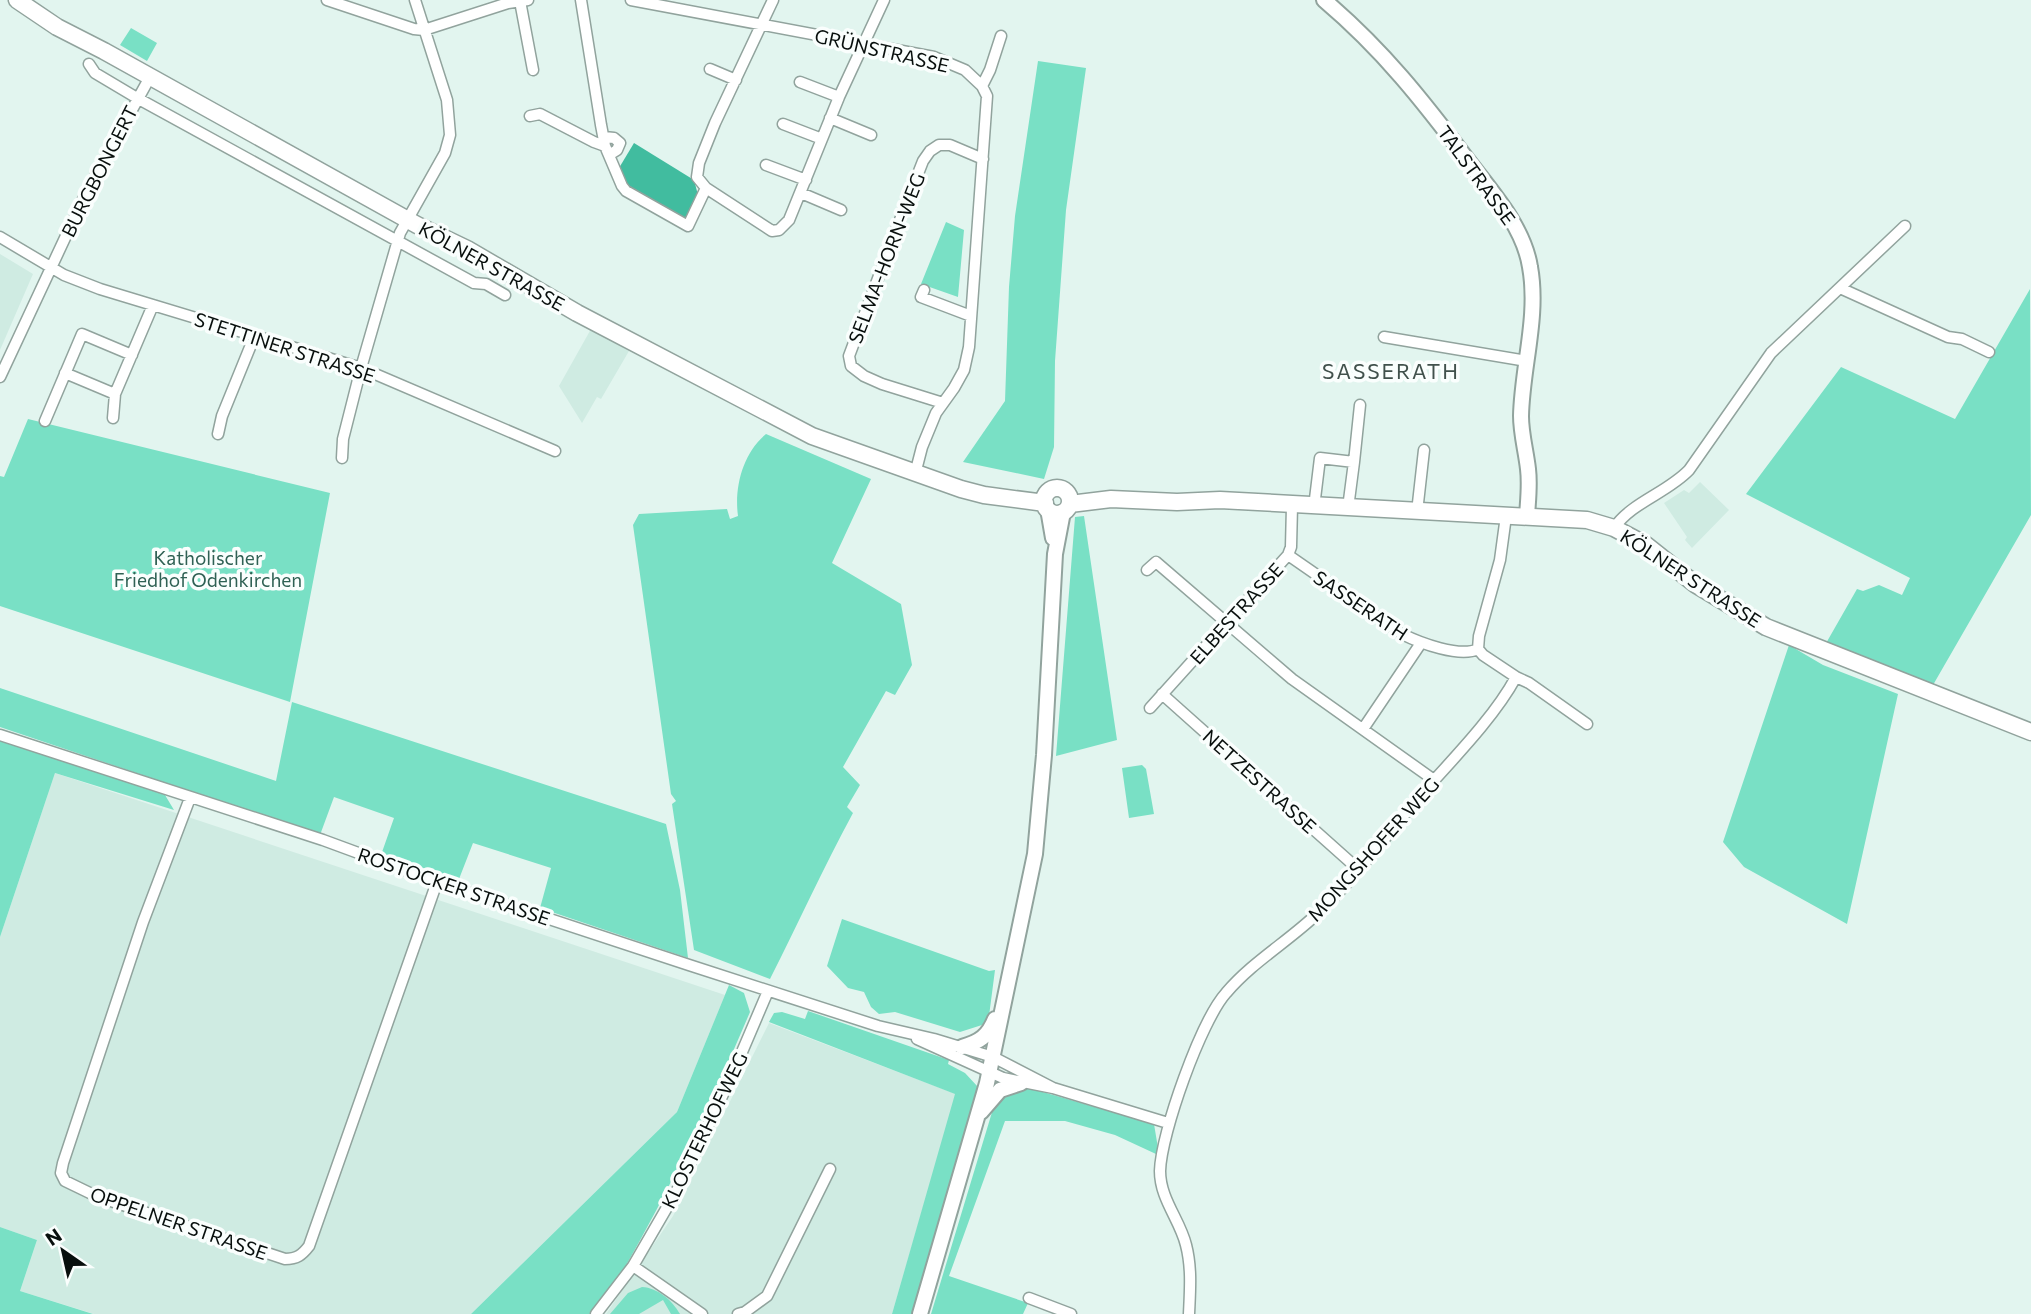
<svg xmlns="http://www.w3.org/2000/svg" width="2031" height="1314" viewBox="0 0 2031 1314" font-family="Commissioner,sans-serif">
<rect width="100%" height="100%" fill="#e2f5ef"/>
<!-- built -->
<path fill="#cfebe2" d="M0 254 33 274 0 350Z
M591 329 629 351 601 399 597 397 582 423 559 386Z
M1700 482 1729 510 1692 548 1685 540 1687 537 1664 503 1684 490 1689 493Z
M55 773 725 995 677 1112 471 1314H94L20 1291 37 1240 0 1227V937Z
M769 1023 956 1094 892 1314H606L673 1216Z"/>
<!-- green -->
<path fill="#79e0c5" d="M131 28 157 43 147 61 120 45Z
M1038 61 1086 68 1066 210 1055 361 1054 447 1044 479 963 462 1005 401 1009 287 1015 216Z
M946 222 964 230 958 297 921 284Z
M2030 289 2031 515 1933 685 1825 645 1857 589 1863 591 1879 585 1902 595 1910 578 1746 494 1841 367 1955 419Z
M28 419 330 493 290 702 0 606V476L4 477Z
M766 434 871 479 832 563 901 604 912 665 895 695 886 691 843 767 860 785 847 807 853 813C823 868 798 924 770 979L694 950 672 804 676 801 671 794 633 525 639 514 727 509 730 519 738 516C734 487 743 453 766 434Z
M1084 516 1117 740 1056 756 1075 517Z
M1789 645 1823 665 1898 694 1847 924 1744 867 1723 842Z
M0 688 276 781 292 702 666 824 680 890 688 958 540 908 551 868 473 843 459 879 381 855 394 818 334 797 320 835 0 727Z
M0 739 165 795 174 810 55 773 0 937Z
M1142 765 1146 769 1154 814 1129 818 1122 768Z
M842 919 989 971 995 970 989 1016 982 1025 960 1032 895 1012 879 1014 871 1007 864 992 848 988 827 966Z
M729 985 744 993 750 1012C706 1116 657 1215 599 1312L597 1314H471L677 1112Z
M808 1011 949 1060 948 1064 965 1073 978 1087 915 1314H892L955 1094 769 1022 774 1013 782 1012 805 1019Z
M1022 1086 1154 1124 1158 1148 1156 1154 1115 1135 1065 1121H1005L949 1276 1028 1303 1023 1314H931L996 1099Z
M0 1227 37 1240 20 1291 93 1314H0Z
M642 1287C658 1288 672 1300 680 1314H671L663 1300 639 1314H610L628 1293Z"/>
<!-- water -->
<path fill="#41bc9f" d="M634 143 694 180 698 195 689 217H681L631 192 619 168Z"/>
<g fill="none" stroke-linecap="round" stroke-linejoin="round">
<!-- street casing -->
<g stroke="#91a39d" stroke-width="13">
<path id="street" d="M327 0 414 29 424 30 508 3 528 0
M581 0 601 125 605 146 622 186 626 191 688 226 706 188
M631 0 934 57 965 70 982 86 987 96 969 347 964 370 954 388 936 413 922 447 915 474
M773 0 715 123 699 163 697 177 706 188 772 231 779 230 789 220 839 97 884 0
M520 1 533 70
M89 64 95 73 137 98 474 283 486 284 505 295
M710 69 736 80
M800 82 839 97
M982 86 990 70 1001 36
M530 116 540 114 594 142 605 146
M830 118 871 135
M783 124 822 139
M604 137 614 138 620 143 617 150 609 155
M766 165 806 180
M801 193 841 210
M0 237 64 275 100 289 361 368 555 451
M1840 288 1948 337 1962 339 1989 352
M924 290 921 297 971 316
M1384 337 1527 361
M65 373 115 394
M0 377 86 193 150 77
M943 403 882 384 864 376 851 366 849 356 898 225 923 161 930 151 939 145H950L983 159
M113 418 115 394 153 305
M45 421 82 334 132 355
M218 434 222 416 255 335
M342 458 343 439 361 368 400 233 445 153 450 135 447 100 415 0
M1314 507 1320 458 1354 462 1360 405
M1348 508 1354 462
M1417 512 1424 450
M1506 516 1500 560 1479 636 1478 649 1483 655 1516 677 1529 683 1587 724
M1614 528C1632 502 1667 493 1689 470L1771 353 1905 226
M1288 555 1402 634C1420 643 1460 658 1478 649
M1147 570 1156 562 1292 679 1434 780
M1162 694 1358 869
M1150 708 1288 555 1291 547 1292 506
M1363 729 1421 643
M0 735 323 840 437 882 689 965 878 1026 934 1039 993 1057 1053 1088
M190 798 143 922 63 1163 61 1173 65 1181 96 1196 285 1259C297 1259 302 1255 309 1246L437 882
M917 1039 1003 1078 1053 1088 1168 1123
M633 1266 702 1314
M1029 1298 1071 1314
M596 1314 633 1266 680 1185 733 1073 768 991
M738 1314 745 1312 767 1296 830 1169
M1189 1314C1190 1291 1192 1268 1186 1245 1180 1220 1160 1199 1160 1171 1161 1133 1201 1021 1226 993 1252 962 1289 941 1318 913 1355 878 1386 836 1419 797 1450 762 1494 718 1516 677"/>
</g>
<!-- secondary casing -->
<g stroke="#91a39d" stroke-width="18">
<path id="secondary" d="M1324 0C1383 50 1423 101 1469 162 1493 193 1524 228 1530 267 1539 316 1522 367 1521 416 1521 434 1526 451 1528 469 1530 485 1528 500 1527 516
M1048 509 1053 538
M962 1047C980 1042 988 1036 995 1019
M981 1112 1000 1090 1021 1083
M920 1314 987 1083 1035 854 1044 755 1055 554 1063 512"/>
</g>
<!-- primary casing -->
<g stroke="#91a39d" stroke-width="19">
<path id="primary" d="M17 0 57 27 104 51 417 225 467 249 577 313 812 436 961 489 984 495 1045 503
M1044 501a13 13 0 1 1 26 0a13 13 0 1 1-26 0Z
M1070 504 1111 499 1177 502 1220 500 1587 520 1614 528 1646 545 1695 584 1766 627 2031 732"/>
</g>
<!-- street -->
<use href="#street" stroke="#fff" stroke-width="10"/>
<!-- secondary -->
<use href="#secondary" stroke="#fff" stroke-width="14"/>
<!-- primary -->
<use href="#primary" stroke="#fff" stroke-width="16"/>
</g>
<g text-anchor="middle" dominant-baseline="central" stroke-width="7" stroke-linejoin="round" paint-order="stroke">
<!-- street labels -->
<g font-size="19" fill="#080f0d" stroke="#fafefd">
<text transform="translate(882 50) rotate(13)">GRÜNSTRASSE</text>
<text transform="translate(99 171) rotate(-63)">BURGBONGERT</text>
<text transform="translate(1477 175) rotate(54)">TALSTRASSE</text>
<text transform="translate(886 258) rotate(-69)">SELMA-HORN-WEG</text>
<text transform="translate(492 266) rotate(29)">KÖLNER STRASSE</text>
<text transform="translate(285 347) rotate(18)">STETTINER STRASSE</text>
<text transform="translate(1691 578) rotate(33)">KÖLNER STRASSE</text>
<text transform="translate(1361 605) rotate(34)">SASSERATH</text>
<text transform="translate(1236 613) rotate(-48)">ELBESTRASSE</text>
<text transform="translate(1260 781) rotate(42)">NETZESTRASSE</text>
<text transform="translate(1373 849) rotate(-48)">MONGSHOFER WEG</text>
<text transform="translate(454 886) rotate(19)">ROSTOCKER STRASSE</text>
<text transform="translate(704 1130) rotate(-64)">KLOSTERHOFWEG</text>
<text transform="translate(179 1223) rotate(19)">OPPELNER STRASSE</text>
</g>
<!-- park labels -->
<g font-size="19" fill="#2f6154" stroke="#fafefd">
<text x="208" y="557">Katholischer<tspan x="208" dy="22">Friedhof Odenkirchen</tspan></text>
</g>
<!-- neighbourhood labels -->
<g font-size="21" letter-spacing="2" fill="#41514c" stroke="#fafefd">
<text x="1391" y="370">SASSERATH</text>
</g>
</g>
<!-- north arrow -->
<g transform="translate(63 1251) rotate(326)" stroke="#fafefd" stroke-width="5" paint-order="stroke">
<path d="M0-5L12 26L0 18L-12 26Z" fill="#080f0d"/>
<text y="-10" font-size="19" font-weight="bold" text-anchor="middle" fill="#080f0d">N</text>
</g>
</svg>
